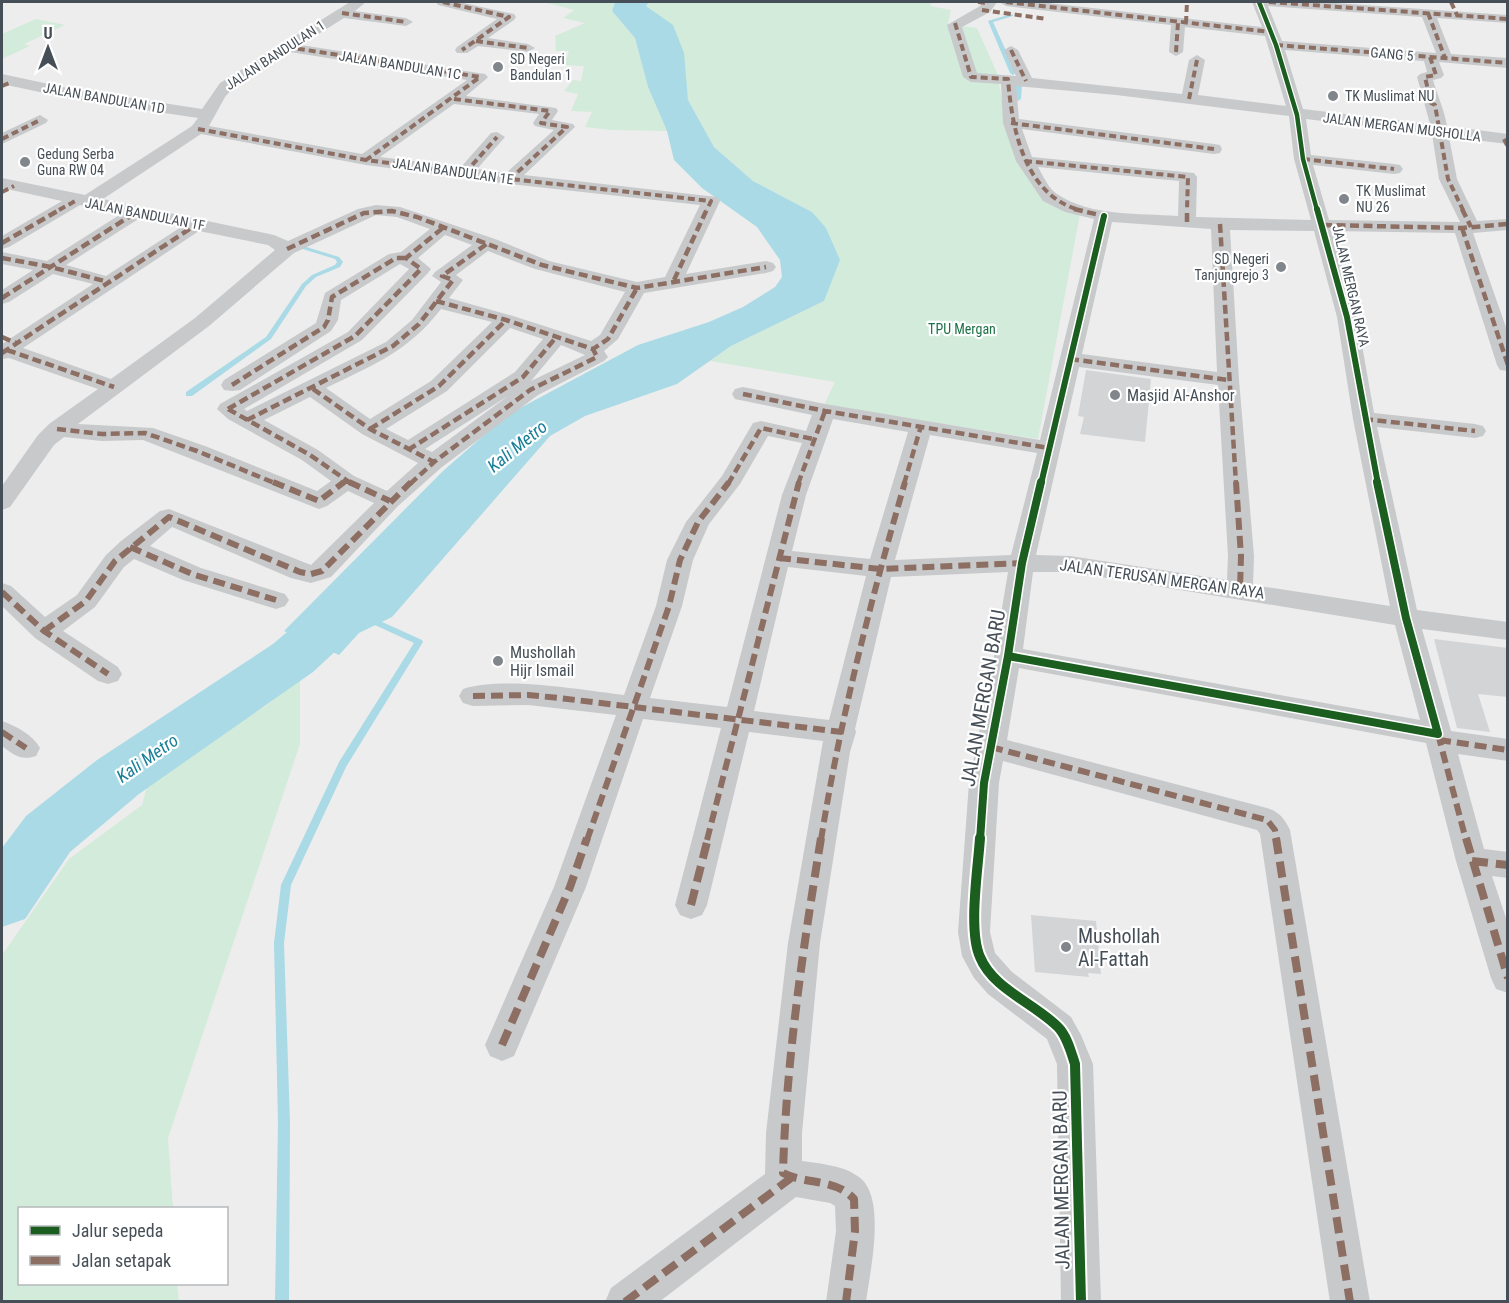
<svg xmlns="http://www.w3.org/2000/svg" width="1509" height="1303" viewBox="0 0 1509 1303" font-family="'Roboto Condensed',sans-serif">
<rect width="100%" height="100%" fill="#ededed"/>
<!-- green -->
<path fill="#d3ebdb" d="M543 2H615L612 11 635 38 648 87 667 131 611 130 585 127 592 112 571 111 578 94 564 91 573 80 581 81 584 66 564 65 569 51H556L555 36 585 23 563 18 574 10Z
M649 2H933L930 6 951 10 948 24 977 28 997 73 1009 138 1045 197 1080 214 1038 439 824 405 835 382 710 361 731 346 824 301 812 212 753 181 714 147 688 100 685 84 646 6Z
M36 19 65 25 24 44 30 46 2 59V34Z
M300 679V744L168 1138 173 1208H20V1284H177L179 1301H2V955L69 859 142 805 148 783 176 764 206 719 264 707Z"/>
<!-- water -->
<path fill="#aadae6" d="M615 2H649L646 6 673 25 684 53 688 100 714 147 753 181 812 212 826 228 840 260 824 301 731 346 677 384 585 416 550 436 392 617 359 633 339 655 284 631 443 471 507 415 638 345 709 322 743 307 775 287 782 277 780 260 757 227 702 188 674 160 667 131 648 87 635 38 612 11Z"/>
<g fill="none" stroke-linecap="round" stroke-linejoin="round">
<!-- stream -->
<path fill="#aadae6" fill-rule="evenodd" d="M1011 14 1013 15V16L993 22 1016 73 1013 75 1010 73 988 21Z
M1019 82 1022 84 1021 99 1018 101 1015 99 1016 84Z
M296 245H300L339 257 343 262 340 267 316 277 306 286 271 339 192 396H186V392L266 337 302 284 312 275 335 265 337 262 335 259 296 247Z
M369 616 422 640 423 642 346 767 291 885 284 943 290 1123 289 1302H275L278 1123 274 943 281 885 339 762 414 643 366 621 365 619Z"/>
<!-- river -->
<path fill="#aadae6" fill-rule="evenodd" d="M365 572 384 577 391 590 367 622 313 672 139 794 70 852 25 919 2 927V848L26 816 97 760 273 644 329 596 346 577Z"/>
</g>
<!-- building -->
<path fill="#d3d4d6" d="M1086 370 1151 379 1145 442 1080 434 1084 417 1078 416Z
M1434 639 1508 648V697L1478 694 1490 732 1457 728Z
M1031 915 1096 921 1101 974 1088 973 1089 977 1035 972Z"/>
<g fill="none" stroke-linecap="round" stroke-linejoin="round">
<!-- street -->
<path fill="#c7c9cb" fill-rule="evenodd" d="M350 2H366L355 11 406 18 413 22 406 26 344 18 301 45 485 74 488 77 485 80 466 96 556 108 558 111 552 120 573 124 575 127 524 175 717 197 720 201 686 274 766 261 773 263 776 267 773 271 766 273 644 293 618 339 604 351 608 357 604 361 538 395 442 467 398 506 331 577 311 583 291 578 172 527 150 546 201 568 285 594 289 600 285 606 276 609 183 580 134 559 124 567 95 607 63 631 118 667 122 674 118 681 108 684 98 681 35 638 2 606V583L11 586 45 617 77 595 106 555 121 541 160 511 169 509 311 565 374 503 348 491 327 506 319 509 143 440 102 441 64 437 54 445 10 507 2 510V486L38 435 49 424 98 389 9 358 2 359V344L93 284 53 274 9 302 2 304V290L33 270 2 264V252L47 261 121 214 80 205 9 247 2 249V236L62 201 2 188V178L85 195 192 126 198 118 72 99 2 84V74L72 89 202 109 220 83ZM290 52 467 80 362 154 209 126 225 97 232 89ZM454 104 539 114 533 123 535 126 554 130 506 173 477 169 505 137 497 132 491 133 461 167 380 157ZM201 134 366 165 510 184 700 205 665 277 637 282 549 261 495 239 400 207 376 205 358 209 288 241 274 235 103 199ZM376 215 397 217 430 229 401 252 389 254 325 293 316 323 224 380 221 385 224 390 232 391 240 390 331 331 338 320 341 300 400 264 409 269 348 332 220 404 217 409 228 419 302 460 331 481 317 491 205 446 153 428 78 424 209 326 294 253ZM140 218 181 227 106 276 66 265ZM199 231 268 245 275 250 195 318 111 379 23 348ZM445 235 472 245 435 272 432 276 441 282 412 320 386 342 247 411 244 409 362 340 428 273 431 269 418 258ZM488 251 535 269 625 292 600 335 591 341 513 316 449 298 463 280 456 275ZM441 309 492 322 431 381 370 419 326 388C373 365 409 351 441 309ZM510 328 543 339 515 372 408 440 386 429 447 391ZM561 345 585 355 531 381ZM508 396 432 452 425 449ZM310 397 362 434 418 463 387 491 354 476 318 450 264 420Z
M436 2H459L514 14 516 17 514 20 488 38 528 44 535 48 528 52 478 46 467 53H457L455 50 457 47 497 19 438 5Z
M983 2H997L990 12 962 27 977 73 1016 76 1004 50 1011 46 1018 50 1032 78 1182 94 1189 60 1197 55 1205 60 1198 95 1286 106 1265 36 1185 27 1183 52 1176 56 1169 52 1171 25 1006 6 999 2H1039L1262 27 1252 2H1321L1508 15V23L1437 18 1451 54 1508 58V68L1439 62 1444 75 1441 78 1433 80C1438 97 1444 109 1447 126L1508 134V144L1449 137 1457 179 1477 221 1508 219V230L1473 233 1508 333V371L1500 370 1497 365 1455 233 1332 231 1357 317 1374 413 1475 424 1483 426 1486 431 1483 436 1475 438 1377 427 1417 610 1508 622V640L1422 629 1451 731 1508 739V761L1458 754 1484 849 1508 852V878L1492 876 1508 924V993L1496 989 1491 978 1456 861 1426 743 1019 668 1007 740 1267 808C1279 812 1284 818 1290 830L1370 1302H1330L1260 834 1257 830 1003 761 999 783 990 932 995 953 1012 972 1071 1017 1081 1035 1093 1064 1101 1302H1061L1057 1064 1047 1039 988 994 974 978 962 956 958 932 969 783 994 656 1008 572 891 577 855 729 856 732 850 752 820 943 802 1133V1161C821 1164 843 1165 859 1177 887 1197 870 1271 866 1302H826L836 1231 835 1206 830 1203 796 1197 659 1302H605L611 1288 765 1174 766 1133 788 943 823 741 749 732 707 905 702 915 691 919 680 915 675 905 721 728 643 719 586 887 514 1056 502 1061 490 1056 485 1045 554 887 616 715 528 705 473 706 463 703 459 696 463 689C504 676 580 690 624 695L656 606 667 560 686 522 722 476 753 423 761 421 806 431 812 415 735 399 732 394 735 389 743 387 825 404 1040 440 1094 219 1065 212 1043 201 1016 161 1003 123 1001 84 971 82 963 77 947 25 980 6ZM1268 6 1422 17 1436 53 1282 41ZM1285 50 1424 61 1427 72 1420 74 1417 77 1430 124 1303 109ZM1016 86 1116 95 1289 116 1294 159 1311 220 1196 217 1197 177 1194 173 1032 157 1022 129 1214 154 1220 153 1222 149 1220 145 1214 144 1019 119ZM1306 119 1432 134 1439 179 1460 222 1329 220 1313 165 1394 174 1400 173 1403 169 1400 165 1394 164 1311 155ZM1038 167 1179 181 1178 216C1140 213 1091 217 1057 194 1049 189 1043 176 1038 167ZM1112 222 1211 229 1217 372 1082 354ZM1230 230 1314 231 1337 317 1353 419 1390 606 1253 585 1254 556 1239 380ZM1079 367 1218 385 1228 556 1227 580 1070 556 1036 555ZM833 419 908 432 870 559 792 551 806 495ZM930 435 1037 453 1011 555 895 560ZM768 436 802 443 782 495 727 707 650 698 682 606 693 560 709 524 740 484ZM788 567 866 576 829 720 754 711ZM1033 572H1070L1395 625 1420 720 1023 649Z
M40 115 48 120 46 123 2 144V133Z
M2 721C16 726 33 735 40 748L36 756C21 761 14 755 2 746Z"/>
<!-- quiet-far3 -->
<path stroke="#8d6e63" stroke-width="4" stroke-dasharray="7 4" stroke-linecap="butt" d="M443 2 509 17 462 50
M978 2 989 3
M1006 2 1270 32
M1269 2 1508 19
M1451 2 1457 15
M982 10 1047 19
M342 13 406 22
M1428 13 1445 58
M955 23 971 77 1008 79C1012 129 1024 194 1079 210
M1186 23 1187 2
M476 41 528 48
M1276 45 1508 63
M287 47 480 77 366 160
M1011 50 1026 81
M1176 52 1178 22
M1430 57 1436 75 1425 77 1431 103 1435 105 1448 179 1463 210
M2 86 12 82
M454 99 550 111 541 123 567 127 510 179
M1189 99 1197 60
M1011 123 1214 149
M198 129 366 160 510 179 711 201 707 210
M2 139 40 120
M1504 139 1508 147
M1303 159 1394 169
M1025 161 1188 177 1187 210
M465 173 497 137
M2 192 14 186
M59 210 77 200"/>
<!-- quiet-far2 -->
<path stroke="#8d6e63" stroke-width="4.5" stroke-dasharray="9 4.5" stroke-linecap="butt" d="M1074 209 1104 216
M1462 209 1471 227
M1187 222V209
M1220 224 1236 484
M1323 225 1462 228 1508 224
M1462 228 1508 365
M2 243 61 209
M287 249 364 213 392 211 417 217 542 265 637 288 766 267
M2 258 51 267 108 282
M674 280 707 209
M2 298 135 213
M436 301 506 320 593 349 608 339 637 288
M2 337 18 344
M7 350 114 387
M2 353 197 224
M1070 359 1228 380
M232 385 324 327 328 320 332 297 396 258H406
M313 389 370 429 434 462
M743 394 825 411 1049 448
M228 409 355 336 421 269 406 258 444 227
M228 409 310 455 352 484
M1364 419 1475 431
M247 420 393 346 419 324 453 280 442 276 488 243
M57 429 102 434 145 433 197 451 277 484
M370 429 439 386 506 320
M408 450 523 377 557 336
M342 484 346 481
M410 484 434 462 530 390 597 357 593 349
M728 484 761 428 813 439
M798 484 825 411
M904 484 921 426"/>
<!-- quiet-far1 -->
<path stroke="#8d6e63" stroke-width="6" stroke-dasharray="12 6" stroke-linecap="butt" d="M273 482 319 501 344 482
M349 482 390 501
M1236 482 1241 556 1240 590
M130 547 192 574 276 600
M779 558 880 569 1022 563
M2 592 44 631 108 674
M44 631 86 601 115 561 169 517 300 572 311 574 322 571 411 482
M473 696 528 695 559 698 842 732
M2 732 26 748
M1438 734 1466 840
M1439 740 1508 750
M991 747 1267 820 1275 830 1277 840
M587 840 669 606 680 560 698 522 729 482
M707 840 799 482
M821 840C840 719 871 600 905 482"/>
<!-- quiet -->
<path stroke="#8d6e63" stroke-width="8" stroke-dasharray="16 8" stroke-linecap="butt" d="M821 838C803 949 786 1061 783 1173 807 1185 835 1178 854 1199L855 1231 846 1302
M1276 838 1350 1302
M1466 838 1508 978
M1472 861 1508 865
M691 905 708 838
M502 1045 570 887 587 838
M625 1302 791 1178"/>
<!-- cycleway-far3 casing -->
<g stroke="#fff" stroke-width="7">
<path id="cycleway-far3" d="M1259 2 1276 45 1297 115 1303 159 1317 210"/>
</g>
<!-- cycleway-far2 casing -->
<g stroke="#fff" stroke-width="9">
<path id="cycleway-far2" d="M1317 209 1347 317 1378 484
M1041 484 1104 216"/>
</g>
<!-- cycleway-far1 casing -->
<g stroke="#fff" stroke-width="11">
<path id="cycleway-far1" d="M1008 656 1438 734 1406 618 1377 482
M980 840 984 783 1008 656 1022 563 1041 482"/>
</g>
<!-- cycleway casing -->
<g stroke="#fff" stroke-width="14">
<path id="cycleway" d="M980 838C978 869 968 930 980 957 993 989 1034 1003 1058 1027 1067 1036 1071 1052 1075 1064L1081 1302"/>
</g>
<!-- cycleway-far3 -->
<use href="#cycleway-far3" stroke="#1b5e20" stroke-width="4.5"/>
<!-- cycleway-far2 -->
<use href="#cycleway-far2" stroke="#1b5e20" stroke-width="6"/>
<!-- cycleway-far1 -->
<use href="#cycleway-far1" stroke="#1b5e20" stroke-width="8"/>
<!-- cycleway -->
<use href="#cycleway" stroke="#1b5e20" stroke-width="10"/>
</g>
<!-- markers -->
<g fill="#80868c" stroke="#fff" stroke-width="2">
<circle cx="498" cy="67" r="6"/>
<circle cx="1333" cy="96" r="6"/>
<circle cx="25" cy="162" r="6"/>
<circle cx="1344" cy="199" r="6"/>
<circle cx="1281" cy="267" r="6"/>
<circle cx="1115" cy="395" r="6"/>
<circle cx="498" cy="661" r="6"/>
<circle cx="1066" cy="947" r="6"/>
</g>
<g text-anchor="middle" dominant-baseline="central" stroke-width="4.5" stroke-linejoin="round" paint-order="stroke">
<!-- far-street labels -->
<g font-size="14" fill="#464f57" stroke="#fff">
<text transform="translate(1392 54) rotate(5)">GANG 5</text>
<text transform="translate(275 55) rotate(-33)">JALAN BANDULAN 1</text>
<text transform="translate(400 65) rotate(9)">JALAN BANDULAN 1C</text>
<text transform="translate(104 98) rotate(10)">JALAN BANDULAN 1D</text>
<text transform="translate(1402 127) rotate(7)">JALAN MERGAN MUSHOLLA</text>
<text transform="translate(453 171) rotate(8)">JALAN BANDULAN 1E</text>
<text transform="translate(145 214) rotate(11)">JALAN BANDULAN 1F</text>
<text transform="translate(1351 286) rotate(77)">JALAN MERGAN RAYA</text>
</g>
<!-- far-poi labels -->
<g font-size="14" fill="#464f57" stroke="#fff" text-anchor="start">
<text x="510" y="59">SD Negeri<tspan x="510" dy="16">Bandulan 1</tspan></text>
<text x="1345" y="96">TK Muslimat NU</text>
<text x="37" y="154">Gedung Serba<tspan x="37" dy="16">Guna RW 04</tspan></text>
<text x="1356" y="191">TK Muslimat<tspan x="1356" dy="16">NU 26</tspan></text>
<text x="1269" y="259" text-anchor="end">SD Negeri<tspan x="1269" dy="16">Tanjungrejo 3</tspan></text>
</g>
<!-- far-park labels -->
<g font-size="14" fill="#1e7147" stroke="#fff">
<text x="962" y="329">TPU Mergan</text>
</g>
<!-- poi labels -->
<g font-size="16" fill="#464f57" stroke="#fff" text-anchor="start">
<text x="1127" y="395">Masjid Al-Anshor</text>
<text x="510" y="652">Mushollah<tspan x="510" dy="18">Hijr Ismail</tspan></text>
</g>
<!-- street labels -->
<g font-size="16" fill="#464f57" stroke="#fff">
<text transform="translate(1162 579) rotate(8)">JALAN TERUSAN MERGAN RAYA</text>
</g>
<!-- water labels -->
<g font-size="18" font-style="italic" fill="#187f98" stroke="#fff">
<text transform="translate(517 446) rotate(-39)">Kali Metro</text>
<text transform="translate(147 758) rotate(-35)">Kali Metro</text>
</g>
<!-- near-street labels -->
<g font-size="20" fill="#464f57" stroke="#fff">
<text transform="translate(983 698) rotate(-80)">JALAN MERGAN BARU</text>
<text transform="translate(1061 1180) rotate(-91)">JALAN MERGAN BARU</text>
</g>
<!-- near-poi labels -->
<g font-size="20" fill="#464f57" stroke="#fff" text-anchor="start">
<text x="1078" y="936">Mushollah<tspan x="1078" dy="23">Al-Fattah</tspan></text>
</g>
</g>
<!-- border -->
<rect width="1509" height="1303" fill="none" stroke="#464f57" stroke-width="6"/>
<!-- legend -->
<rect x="18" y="1207" width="210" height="78" fill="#ffffff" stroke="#b5b9bc" stroke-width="1.5"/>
<rect x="30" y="1226" width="30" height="9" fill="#1b5e20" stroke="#b5b9bc" stroke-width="1.5"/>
<text x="72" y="1237" font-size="18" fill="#464f57">Jalur sepeda</text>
<rect x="30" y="1256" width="30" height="9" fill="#8d6e63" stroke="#b5b9bc" stroke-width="1.5"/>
<text x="72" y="1267" font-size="18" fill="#464f57">Jalan setapak</text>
<!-- north arrow -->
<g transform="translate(48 48)" stroke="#ffffff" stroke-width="4.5" paint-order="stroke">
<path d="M0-4.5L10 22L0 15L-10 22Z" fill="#464f57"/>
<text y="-9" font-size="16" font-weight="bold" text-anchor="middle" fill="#464f57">U</text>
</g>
</svg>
